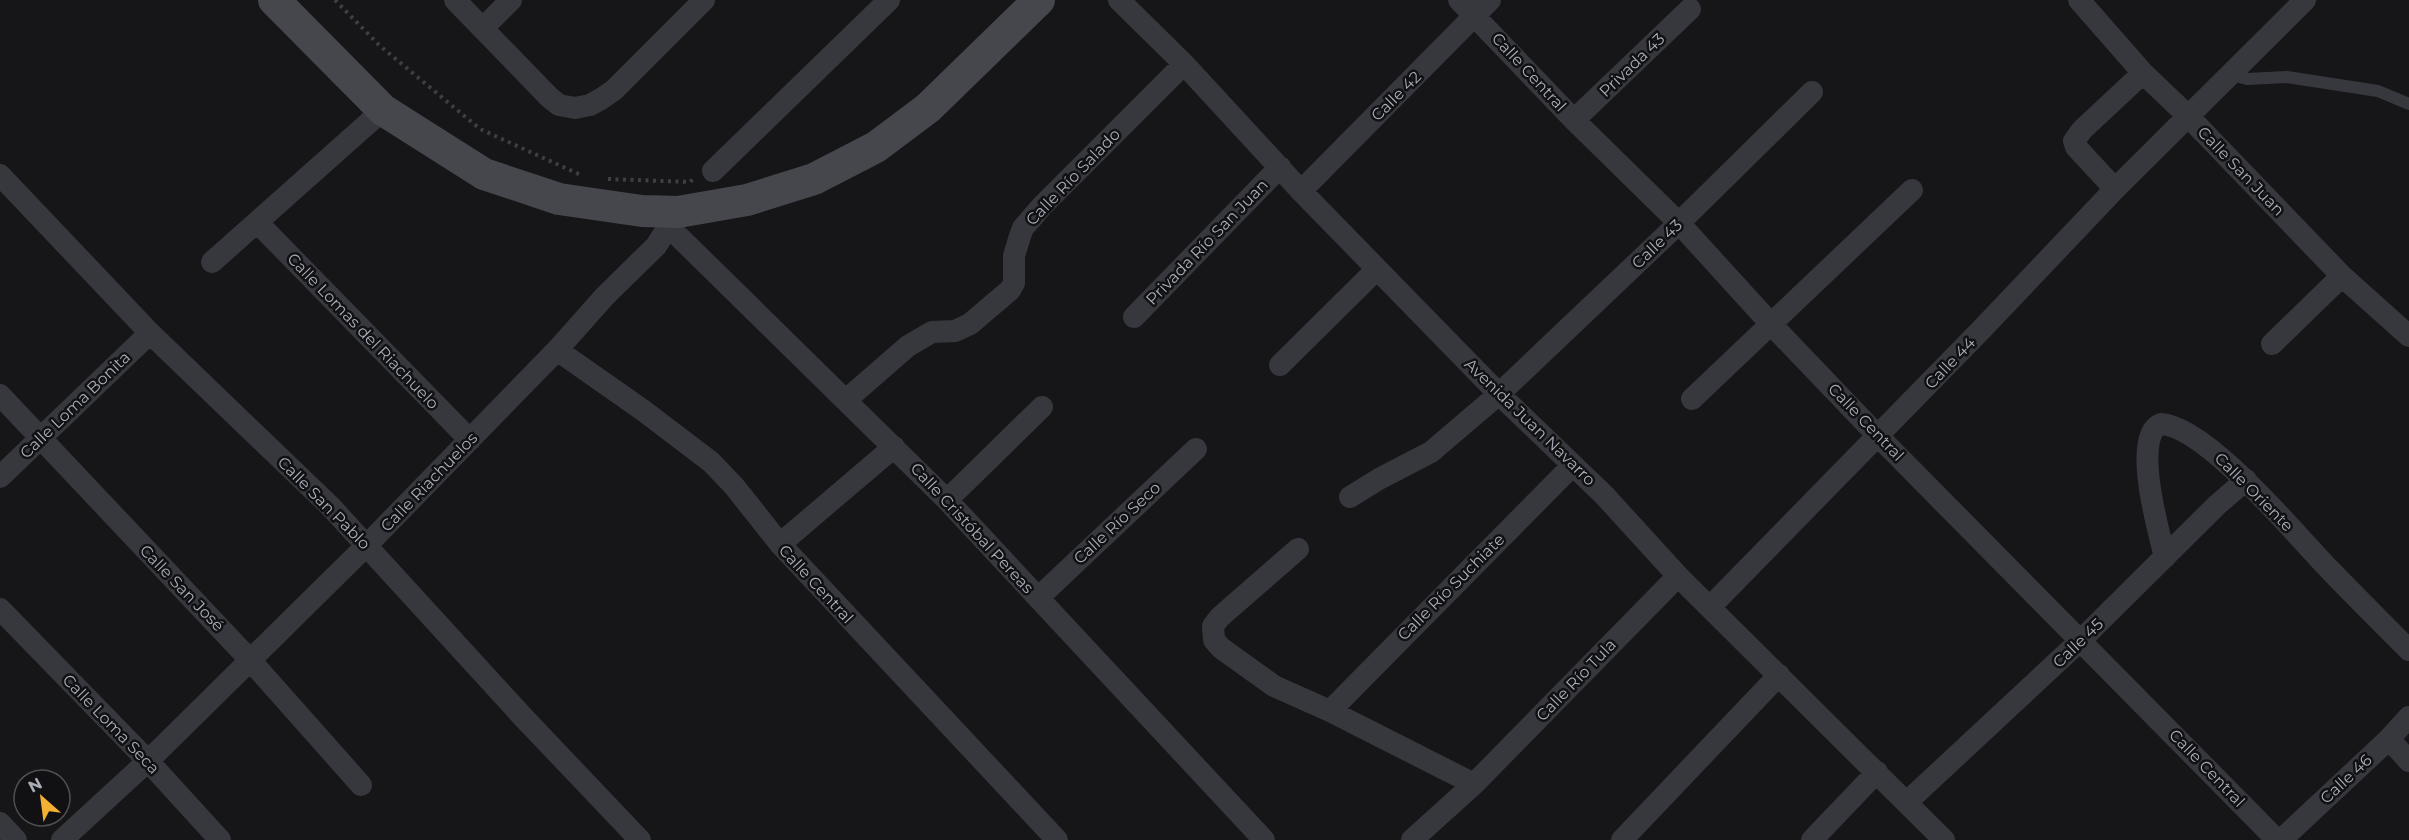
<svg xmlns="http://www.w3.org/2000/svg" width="2409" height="840" viewBox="0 0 2409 840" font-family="Montserrat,sans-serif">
<rect width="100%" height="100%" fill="#161618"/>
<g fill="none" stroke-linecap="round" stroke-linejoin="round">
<!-- path -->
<path stroke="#3d3f44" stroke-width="4" stroke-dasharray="3 4.5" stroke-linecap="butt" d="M335 0 379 45 480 129 583 176
M608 179 690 182 695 177"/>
<!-- lane -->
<path stroke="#37383d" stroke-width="12" d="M2229 74 2247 79 2287 77 2378 91 2409 104"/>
<!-- street -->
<path stroke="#37383d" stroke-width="22" d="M455 0 550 98 559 105 575 108 590 105 601 99 614 90 704 0
M1119 0 1184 64 1301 191 1499 394 1604 495 1678 576 1944 840
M1459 0 1574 120 1679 223 1770 323 1878 436 2277 840
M2079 0 2143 73 2188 116 2342 276 2409 336
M484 27 511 0
M1574 120 1690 9
M713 171 889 0
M0 175 150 333 331 507 523 717 640 840
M2115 189 2076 147 2074 141 2082 130 2143 73
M1301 191 1490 0
M257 222 470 440
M669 227 947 500 1264 840
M212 262 383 110
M1134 317 1280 167
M2272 344 2342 276
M557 350 644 411 711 462 734 486 780 544 1057 840
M1280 365 1377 269
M0 395 251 661 361 785
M1692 399 1912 190
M846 400 908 346 932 332 955 331 970 324 1010 290 1014 283V256L1020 236 1023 228 1042 206 1184 64
M0 477 150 333
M1350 497 1379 479 1431 452 1499 394 1679 223 1812 92
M947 500 1042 407
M780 544 894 447
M1298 549 1220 617 1213 626 1214 640 1221 648 1274 686 1330 711 1474 784
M2165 557C2159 533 2131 435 2161 424 2206 426 2296 535 2329 569 2355 596 2382 623 2409 650
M1038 598 1196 449
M1710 607 1981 330 2115 189 2305 0
M0 609 148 761 220 840
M1330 711 1573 465
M2389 739 2409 761
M1907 802 2082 639 2217 505 2246 480
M0 823 16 840
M62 840 148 761 367 545 557 350 605 296 656 246 678 212
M1412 840 1474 784 1678 576
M1622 840 1779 675
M1812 840 1877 772
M2281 840 2389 739 2409 717"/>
<!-- secondary -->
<path stroke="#45474d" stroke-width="32" d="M274 0 383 110 484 174 559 199 642 211 678 212 747 200 814 179 876 147 928 108 1039 0"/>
</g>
<g text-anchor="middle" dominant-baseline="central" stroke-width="5" stroke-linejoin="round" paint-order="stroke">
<!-- street labels -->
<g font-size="16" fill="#a8adb8" stroke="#111113">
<text transform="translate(1632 65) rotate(-44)">Privada 43</text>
<text transform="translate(1529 72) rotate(47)">Calle Central</text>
<text transform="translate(1396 96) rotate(-45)">Calle 42</text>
<text transform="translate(2241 171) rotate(46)">Calle San Juan</text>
<text transform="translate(1073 177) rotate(-46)">Calle Río Salado</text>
<text transform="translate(1207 242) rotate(-46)">Privada Río San Juan</text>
<text transform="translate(1657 244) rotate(-44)">Calle 43</text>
<text transform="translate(363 331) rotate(46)">Calle Lomas del Riachuelo</text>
<text transform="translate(1950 363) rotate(-46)">Calle 44</text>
<text transform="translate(75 405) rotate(-44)">Calle Loma Bonita</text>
<text transform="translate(1530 422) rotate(44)">Avenida Juan Navarro</text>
<text transform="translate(1866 422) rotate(46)">Calle Central</text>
<text transform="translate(429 482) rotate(-46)">Calle Riachuelos</text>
<text transform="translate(2254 492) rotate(45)">Calle Oriente</text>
<text transform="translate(324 503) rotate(45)">Calle San Pablo</text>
<text transform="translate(1117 523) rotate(-43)">Calle Río Seco</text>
<text transform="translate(972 528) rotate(47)">Calle Cristóbal Pereas</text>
<text transform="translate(816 584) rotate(47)">Calle Central</text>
<text transform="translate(1451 587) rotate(-45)">Calle Río Suchiate</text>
<text transform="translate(182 588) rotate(46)">Calle San José</text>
<text transform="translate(2078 643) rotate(-44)">Calle 45</text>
<text transform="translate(1576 680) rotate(-46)">Calle Río Tula</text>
<text transform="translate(111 724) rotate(46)">Calle Loma Seca</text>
<text transform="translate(2207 768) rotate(46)">Calle Central</text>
<text transform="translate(2346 779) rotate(-43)">Calle 46</text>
</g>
</g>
<!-- north arrow -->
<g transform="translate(42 798) rotate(332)"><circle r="28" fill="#111113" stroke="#4d4f55" stroke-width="1.5"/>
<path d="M0-4.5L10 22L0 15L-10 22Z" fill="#f2b134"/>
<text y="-9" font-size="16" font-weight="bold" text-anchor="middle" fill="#a8adb8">N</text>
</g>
</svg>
